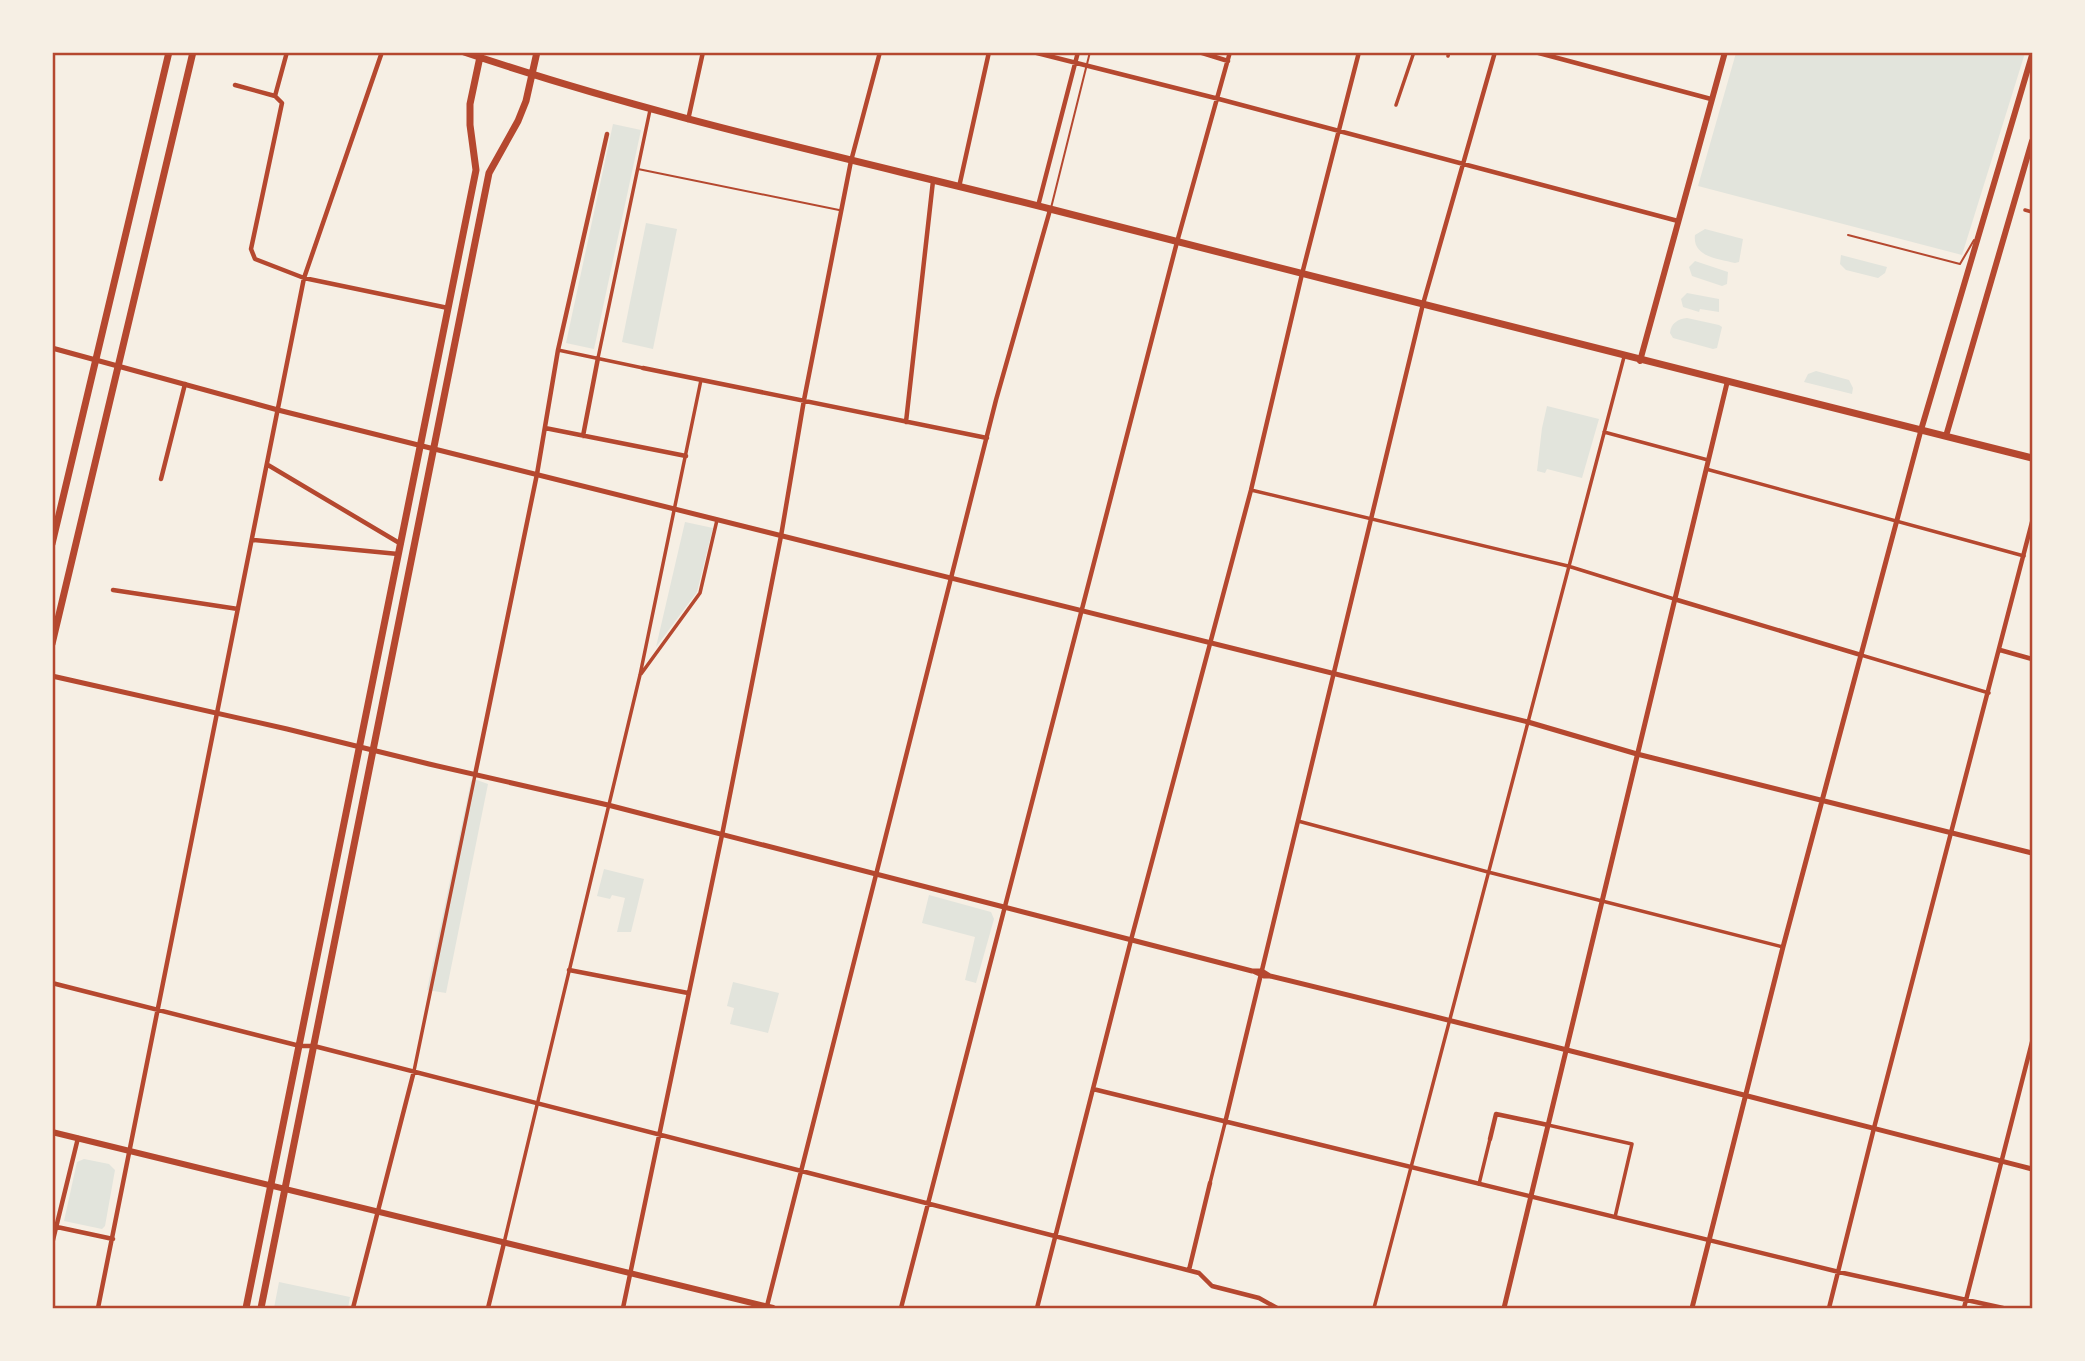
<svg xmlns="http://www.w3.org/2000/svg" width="2085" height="1361" viewBox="0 0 2085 1361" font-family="Georgia,serif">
<rect width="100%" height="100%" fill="#f6efe4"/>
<!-- green -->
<path fill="#e2e4dc" d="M1736 53H2025L1962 255 1698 186Z
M613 124 641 130 594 349 566 343Z
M646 223 677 229 653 349 622 342Z
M1705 229 1743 239 1739 262 1735 263C1719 259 1692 257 1695 235Z
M1841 255 1887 267 1885 273 1878 278 1846 270 1840 264Z
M1695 261 1728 272 1727 284 1722 286 1692 276 1689 267Z
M1687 293 1719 299V312L1700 309 1699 312 1683 307 1681 299Z
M1687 318 1719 325 1722 327 1717 348 1713 349 1673 338 1670 333C1671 323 1678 319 1687 318Z
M1816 371 1849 380 1853 388 1852 394 1804 382 1808 374Z
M1547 406 1599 419 1582 478 1547 469 1545 473 1537 471 1542 428Z
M685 522 713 528 697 592 656 647Z
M474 779 488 784 446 993 427 990 471 781Z
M604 869 644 879 631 932H617L625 898 612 895 610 899 597 896Z
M929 895 991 912 994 919 976 983 965 980 975 937 922 923Z
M733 982 779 993 768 1033 730 1024 734 1008 727 1006Z
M84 1159 109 1164 115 1170 105 1226 102 1229 64 1221 77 1162Z
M279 1282 350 1297 348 1308H274Z"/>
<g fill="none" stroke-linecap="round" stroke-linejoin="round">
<!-- service -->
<path stroke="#b5482f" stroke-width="2" d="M638 169 839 210
M1051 208 1090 52
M1848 235 1960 264 1974 240"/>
<!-- pedestrian -->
<path stroke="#b5482f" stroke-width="3.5" d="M1448 56 1449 52
M1396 105 1414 52
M2025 210 2032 212
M558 350 643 368
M598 358 650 110
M1604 432 1708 460
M1706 469 2024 556
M1251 490 1568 566 1674 599
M1861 655 1989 693
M641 674 700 593 717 520
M1298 821 1488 872 1783 947
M414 1071 475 775
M1548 1125 1632 1144 1615 1217
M1210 1183 1225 1123
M1479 1184 1490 1139
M504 1243 640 675 701 380
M1374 1308 1624 357"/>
<!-- minor -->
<path stroke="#b5482f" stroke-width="4.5" d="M1033 52 1219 99 1678 221
M1199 52 1228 61
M1535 52 1711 99
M235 85 275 96 282 103 251 249 255 259 304 278 448 308
M275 96 287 52
M688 120 703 52
M959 187 989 52
M1038 206 1078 52
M643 368 987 438
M906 422 933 181
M545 428 686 456
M583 436 598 358
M268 465 401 544
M161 479 185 384
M253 540 398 554
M113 590 238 609
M1674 599 1861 655
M2000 650 2032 659
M475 775 537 474 558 350 607 134
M569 970 688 993
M52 983 300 1046H314L1195 1272 1199 1273 1212 1286 1259 1298 1277 1308
M1093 1089 1839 1272 2003 1308
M1225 1123 1423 304 1495 52
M1490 1139 1496 1114 1548 1125
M57 1227 113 1239
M52 1244 78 1138
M1189 1270 1210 1183
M767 1306 996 400 1050 210
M98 1308 304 278 382 52
M353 1308 414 1071
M488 1308 504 1243
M623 1308 722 835 781 536 804 400 851 161 880 52
M901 1308 1177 242 1230 52
M1037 1308 1131 940 1251 490 1302 274 1359 52
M1829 1308 1874 1128 2032 522
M1964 1308 2032 1042"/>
<!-- tertiary -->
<path stroke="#b5482f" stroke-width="5" d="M52 348 278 410 1528 722 1637 754 2032 853
M52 676 287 729 429 764 608 805 1252 971H1262L1270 976
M1253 971 1264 976H1270C1525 1038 1778 1104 2032 1169
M1504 1308 1727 383
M1692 1308 1783 947 1921 430"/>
<!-- secondary -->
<path stroke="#b5482f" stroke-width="6" d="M1640 361 1725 52
M1921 430 2032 55
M1946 436 2032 141
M52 1132 773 1308"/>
<!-- primary -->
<path stroke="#b5482f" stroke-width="7" d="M464 52C658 118 857 160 1054 210 1380 293 1706 378 2032 458
M52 544 169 52
M52 644 193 52
M246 1308 476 170 470 125V104L481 52
M261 1308 489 173 518 121 526 101 537 52"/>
</g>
<!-- border -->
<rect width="2085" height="1361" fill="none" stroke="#f6efe4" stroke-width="108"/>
<rect x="54" y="54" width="1977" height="1253" fill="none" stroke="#b5482f" stroke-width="2.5"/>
</svg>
